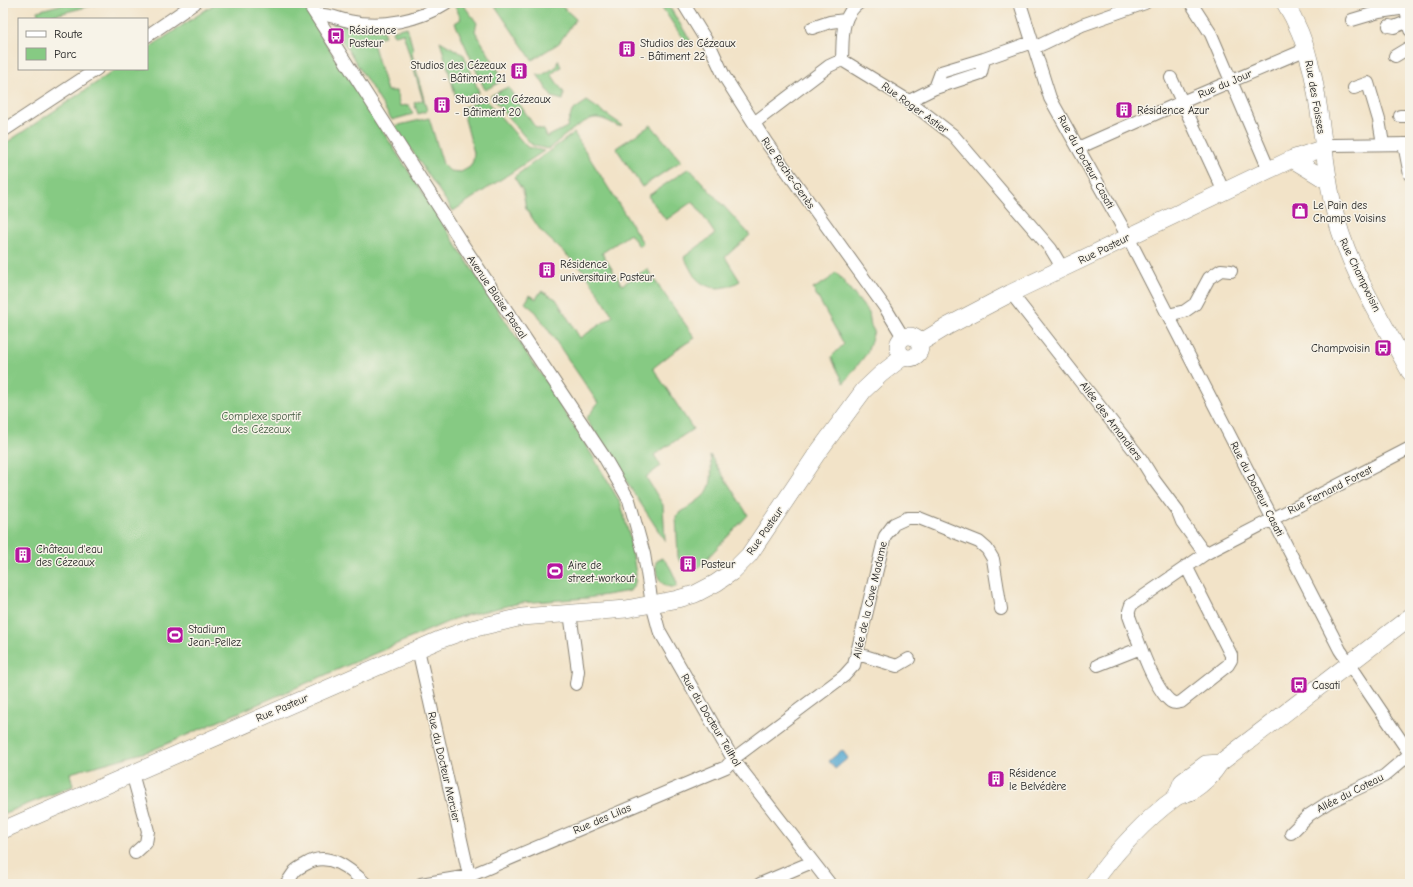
<svg xmlns="http://www.w3.org/2000/svg" width="1413" height="887" viewBox="0 0 1413 887" font-family="'Comic Neue',sans-serif">
<rect width="100%" height="100%" fill="#f7f3e8"/>
<filter id="ink" filterUnits="userSpaceOnUse"><feTurbulence type="fractalNoise" baseFrequency=".025" numOctaves="2"/><feDisplacementMap in="SourceGraphic" scale="8" xChannelSelector="R" yChannelSelector="G"/><feConvolveMatrix kernelMatrix="1 2 1 2 8 2 1 2 1" color-interpolation-filters="sRGB"/></filter>
<filter id="wash" filterUnits="userSpaceOnUse"><feTurbulence type="fractalNoise" baseFrequency=".012" numOctaves="4" result="noise"/><feDisplacementMap in="SourceGraphic" scale="16" xChannelSelector="R" yChannelSelector="G"/><feGaussianBlur stdDeviation="0.9" result="paint"/><feColorMatrix in="noise" values="0 0 0 0 0 0 0 0 0 0 0 0 0 0 0 0 0 1.4 0 .05"/><feComposite in="paint" operator="in"/></filter>
<g filter="url(#wash)">
<rect width="100%" height="100%" fill="#f2e3c8"/>
<!-- green -->
<path fill="#86ca83" stroke="#517350" d="M67 3 73 4 102 3 39 19 37 11Z
M219 3H302L325 42 538 371H539L550 387 549 388 592 455 621 504 629 535 630 537 636 574 635 583 630 591 588 598 520 603 459 617 150 751 70 773 73 786 3 814V145L117 69H147V49L213 5Z
M459 3H462L477 23 475 31 504 80 485 90 455 23 461 19 455 6Z
M493 3H558L576 19 559 43 532 60Z
M659 3H667L692 43H688L684 40Z
M331 23 383 31 385 36 372 39 387 91H396L400 106 409 105 413 114 392 120Z
M407 27 413 49 412 54 427 111 418 114 414 103 423 100 403 33 395 35 393 34 392 31 394 30Z
M440 41 464 55 479 92 457 101Z
M558 60 561 67 551 74 564 93 563 100 552 97 537 74 542 75 556 67Z
M508 87 533 124 537 128 544 130 547 137 567 127 572 111 587 101 622 125 618 126C612 123 605 119 598 118 585 116 559 141 548 149L535 146 531 144 490 96Z
M485 99 527 147 544 151 453 211 395 126 429 118 443 164 450 171 461 172 470 167 473 161 474 153 462 108Z
M651 125 681 161 642 187 616 148Z
M574 133 643 243 639 246 630 234 602 253 622 285 647 269 695 338 680 347 653 368 693 429 654 455 661 466 646 477 663 505 665 541 586 419 598 403 536 312 525 303 530 295 536 299 541 291 556 299 580 338 613 316 584 271 541 231 526 209 523 191 514 177Z
M689 168 750 235 725 257 740 281C726 289 710 292 697 279 692 274 688 264 684 257L715 234 693 201 666 220 648 196Z
M836 272 869 313 871 326 874 331 867 353 844 383 831 357 844 344 813 289 828 280Z
M710 455 748 515 698 568 689 555 680 562 678 557 676 516C683 510 701 500 706 493 714 483 711 466 710 455Z
M661 558C669 561 674 576 677 583L676 587C661 589 655 575 656 562Z"/>
<!-- water -->
<path fill="#56a9d1" stroke="#396276" d="M842 750 848 758 835 769 829 761Z"/>
</g>
<g filter="url(#ink)">
<g fill="none" stroke-linecap="round" stroke-linejoin="round">
<!-- minor casing -->
<g stroke="#878072" stroke-width="14">
<path id="minor" d="M308 3 465 248 603 455 629 500 644 554 652 604 659 630 733 759 830 884
M683 3 712 50 724 76 766 142 886 309 903 337
M1020 3 1050 98 1128 237 1340 650 1410 754
M1191 3 1211 34 1269 170
M1405 3 1410 30
M316 15C328 13 338 19 349 21 382 28 418 21 446 3
M1352 20 1379 12 1406 8
M1389 26 1394 27 1409 21
M812 28 830 22 845 20
M147 36 195 3
M1034 48 1082 25 1145 3
M1395 56 1410 47
M842 60C843 39 840 16 859 3
M1171 78 1224 192
M935 88 941 72 984 59
M1354 88 1368 83 1379 120 1383 144
M909 101 935 88 981 73 984 59 1032 42
M1400 116H1410
M754 123 829 66 842 60 909 101 953 135 1051 249 1063 269
M3 131 97 69
M1404 144 1410 175
M1078 148 1182 102 1307 49
M1324 148 1333 145 1410 144
M1011 293 1141 459 1154 480 1178 512 1182 522 1205 554
M1168 315 1185 311 1195 304 1209 278 1221 270 1231 271
M1186 566 1231 655V660L1228 665 1181 702C1177 703 1173 704 1169 700 1153 686 1137 638 1129 616V611L1131 605 1205 554 1410 448
M570 613 578 671 576 684
M418 649 471 884
M858 654 897 666 909 659
M1098 665 1141 648
M132 773 148 831 146 843 135 853
M1291 833 1309 815 1329 802 1384 776 1410 754
M286 884C289 880 292 875 295 871 298 868 302 866 306 864 328 850 350 869 366 884
M421 884 469 876 726 767 733 759 844 676 854 665 885 536 894 524 907 518H919L979 542 987 549 993 559 1001 609
M760 884 812 862"/>
</g>
<!-- secondary casing -->
<g stroke="#878072" stroke-width="18">
<path id="secondary" d="M1285 3C1323 63 1318 137 1333 205 1346 265 1381 318 1410 372
M1292 159 1328 181
M898 347a11 11 0 1 1 22 0a11 11 0 1 1-22 0Z
M920 343 948 326 1011 293 1292 159 1324 148
M1176 797 1182 782 1206 764 1220 763
M3 830 439 640 467 630 522 617 626 609 678 599 695 594 716 583 732 572 749 555 816 455 864 390 881 374 903 357
M1093 884C1111 856 1148 817 1175 798 1180 794 1187 794 1192 791 1203 784 1213 774 1220 763L1410 617"/>
</g>
<!-- minor -->
<use href="#minor" stroke="#fff" stroke-width="12"/>
<!-- secondary -->
<use href="#secondary" stroke="#fff" stroke-width="17"/>
</g>
</g>
<!-- icons -->
<defs>
<g id="bus-square" transform="scale(0.9)"><rect x="-9" y="-9" width="18" height="18" rx="4" fill="#b5179e" stroke="#f7f3e8"/><path d="M-5-6H5V4H4V6H2V4H-2V6H-4V4H-5ZM-3.5-4V0h7V-4ZM-3.5 1.2v1.5H-2V1.2ZM2 1.2v1.5H3.5V1.2Z" fill="#fff"/></g>
<g id="building-square" transform="scale(0.9)"><rect x="-9" y="-9" width="18" height="18" rx="4" fill="#b5179e" stroke="#f7f3e8"/><path d="M-4-6H4V6H1V3H-1V6H-4ZM-2.5-4.3h1.7v1.8h-1.7ZM.8-4.3h1.7v1.8H.8ZM-2.5-1h1.7V.8h-1.7ZM.8-1h1.7V.8H.8Z" fill="#fff"/></g>
<g id="shop-square" transform="scale(0.9)"><rect x="-9" y="-9" width="18" height="18" rx="4" fill="#b5179e" stroke="#f7f3e8"/><path d="M-5-2.5h2.3a2.7 3.5 0 0 1 5.4 0H5L5.5 6h-11ZM-1.5-2.5h3a1.5 2.3 0 0 0-3 0Z" fill="#fff"/></g>
<g id="stadium-square" transform="scale(0.9)"><rect x="-9" y="-9" width="18" height="18" rx="4" fill="#b5179e" stroke="#f7f3e8"/><path d="M0-5a6.5 5 0 1 0 0 10a6.5 5 0 1 0 0-10ZM-3.5-1.8h7v3.6h-7Z" fill="#fff"/></g>
</defs>
<g fill-rule="evenodd">
<use href="#bus-square" x="336" y="36"/>
<use href="#building-square" x="627" y="49"/>
<use href="#building-square" x="519" y="71"/>
<use href="#building-square" x="442" y="105"/>
<use href="#building-square" x="1124" y="110"/>
<use href="#shop-square" x="1300" y="211"/>
<use href="#building-square" x="547" y="270"/>
<use href="#bus-square" x="1383" y="348"/>
<use href="#building-square" x="23" y="555"/>
<use href="#building-square" x="688" y="564"/>
<use href="#stadium-square" x="555" y="571"/>
<use href="#stadium-square" x="175" y="635"/>
<use href="#bus-square" x="1299" y="685"/>
<use href="#building-square" x="996" y="779"/>
</g>
<g text-anchor="middle" dominant-baseline="central" stroke-width="3" stroke-linejoin="round" paint-order="stroke">
<!-- poi labels -->
<g font-size="11" fill="#1c1c1c" stroke="#f7f3e8" text-anchor="start">
<text x="349" y="30">Résidence<tspan x="349" dy="13">Pasteur</tspan></text>
<text x="640" y="43">Studios des Cézeaux<tspan x="640" dy="13">- Bâtiment 22</tspan></text>
<text x="506" y="65" text-anchor="end">Studios des Cézeaux<tspan x="506" dy="13">- Bâtiment 21</tspan></text>
<text x="455" y="99">Studios des Cézeaux<tspan x="455" dy="13">- Bâtiment 20</tspan></text>
<text x="1137" y="110">Résidence Azur</text>
<text x="1313" y="205">Le Pain des<tspan x="1313" dy="13">Champs Voisins</tspan></text>
<text x="560" y="264">Résidence<tspan x="560" dy="13">universitaire Pasteur</tspan></text>
<text x="1370" y="348" text-anchor="end">Champvoisin</text>
<text x="36" y="549">Château d'eau<tspan x="36" dy="13">des Cézeaux</tspan></text>
<text x="701" y="564">Pasteur</text>
<text x="568" y="565">Aire de<tspan x="568" dy="13">street-workout</tspan></text>
<text x="188" y="629">Stadium<tspan x="188" dy="13">Jean-Pellez</tspan></text>
<text x="1312" y="685">Casati</text>
<text x="1009" y="773">Résidence<tspan x="1009" dy="13">le Belvédère</tspan></text>
</g>
<!-- street labels -->
<g font-size="11" fill="#1c1c1c" stroke="#f7f3e8">
<text transform="translate(1225 84) rotate(-23)">Rue du Jour</text>
<text transform="translate(1315 97) rotate(80)">Rue des Foisses</text>
<text transform="translate(915 108) rotate(36)">Rue Roger Astier</text>
<text transform="translate(1086 162) rotate(61)">Rue du Docteur Casati</text>
<text transform="translate(788 173) rotate(55)">Rue Roche-Genès</text>
<text transform="translate(1104 249) rotate(-26)">Rue Pasteur</text>
<text transform="translate(1360 275) rotate(64)">Rue Champvoisin</text>
<text transform="translate(497 297) rotate(56)">Avenue Blaise Pascal</text>
<text transform="translate(1111 421) rotate(53)">Allée des Amandiers</text>
<text transform="translate(1257 489) rotate(63)">Rue du Docteur Casati</text>
<text transform="translate(1330 490) rotate(-27)">Rue Fernand Forest</text>
<text transform="translate(765 531) rotate(-55)">Rue Pasteur</text>
<text transform="translate(870 600) rotate(-77)">Allée de la Cave Madame</text>
<text transform="translate(282 708) rotate(-23)">Rue Pasteur</text>
<text transform="translate(711 720) rotate(59)">Rue du Docteur Teilhol</text>
<text transform="translate(444 767) rotate(77)">Rue du Docteur Mercier</text>
<text transform="translate(1350 793) rotate(-27)">Allée du Coteau</text>
<text transform="translate(602 819) rotate(-23)">Rue des Lilas</text>
</g>
<!-- park labels -->
<g font-size="11" fill="#415940" stroke="#f7f3e8">
<text x="261" y="416">Complexe sportif<tspan x="261" dy="13">des Cézeaux</tspan></text>
</g>
</g>
<!-- margin -->
<rect width="1413" height="887" fill="none" stroke="#f7f3e8" stroke-width="16"/>
<!-- legend -->
<rect x="18" y="18" width="130" height="52" fill="#f7f3e8" stroke="#9f9d96"/>
<rect x="26" y="31" width="20" height="6" fill="#ffffff" stroke="#9f9d96"/>
<text x="54" y="38" font-size="12" fill="#1c1c1c">Route</text>
<rect x="26" y="48" width="20" height="12" fill="#86ca83" stroke="#9f9d96"/>
<text x="54" y="58" font-size="12" fill="#1c1c1c">Parc</text>
</svg>
